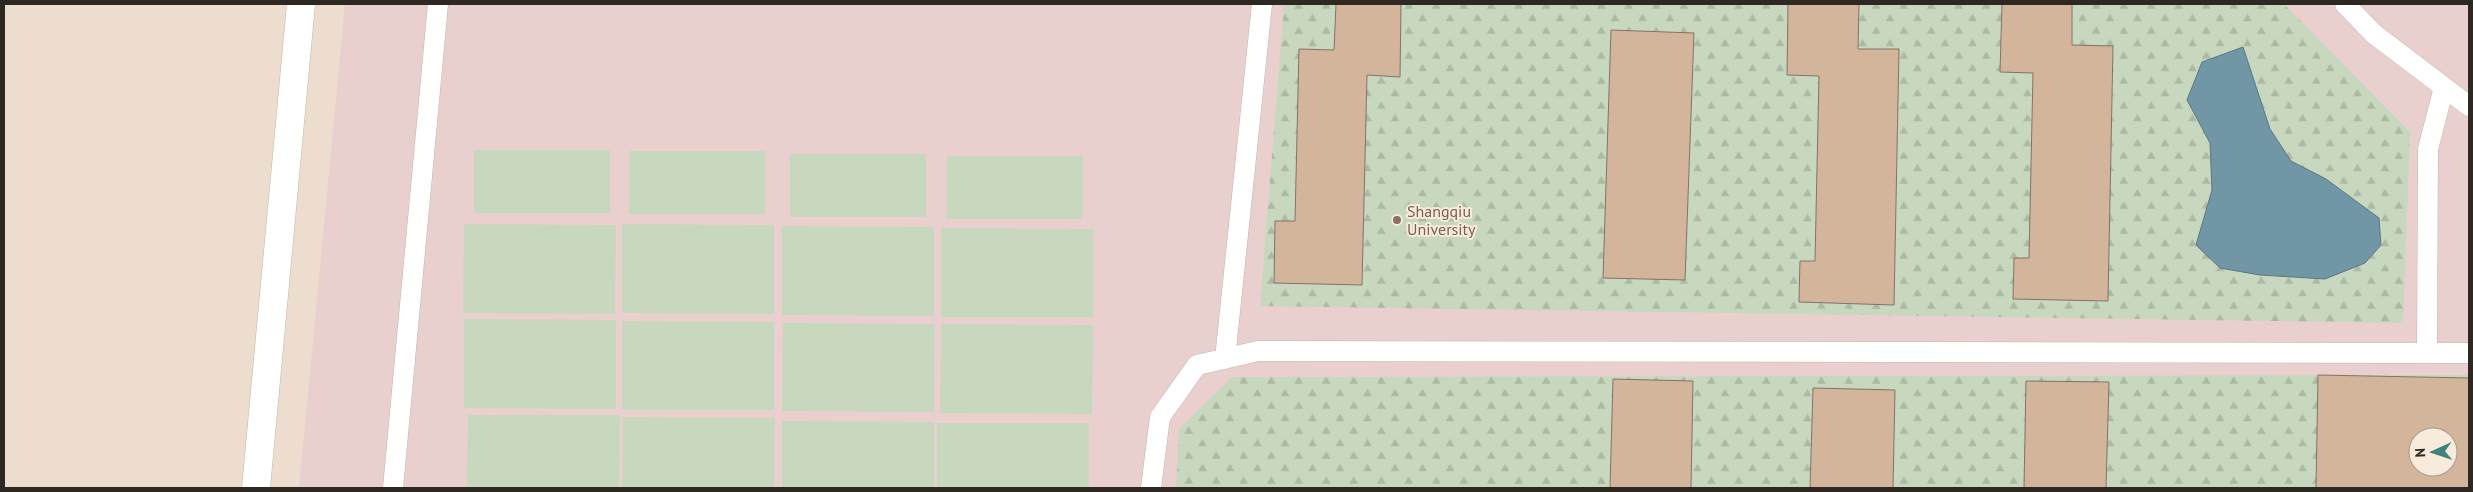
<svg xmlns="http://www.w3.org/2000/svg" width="2473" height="492" viewBox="0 0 2473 492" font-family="'PT Sans',sans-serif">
<defs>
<pattern id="forest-firs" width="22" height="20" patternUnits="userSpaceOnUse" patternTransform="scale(1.25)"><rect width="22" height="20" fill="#c8d8be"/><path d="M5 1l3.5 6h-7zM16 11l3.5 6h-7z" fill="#acb9a3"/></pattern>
</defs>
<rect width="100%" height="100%" fill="#ecddce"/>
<!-- education -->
<path fill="#eacfcf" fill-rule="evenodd" d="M345 4H2469V488H299ZM2418 437H2448V467H2418Z"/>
<!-- forest -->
<path fill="url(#forest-firs)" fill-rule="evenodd" d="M1284 4H2284L2410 132 2403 323 1260 306Z
M2469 375V488H1176L1179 429 1232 377ZM2418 437H2448V467H2418Z"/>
<!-- garden -->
<path fill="#c8d8be" d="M474 150H610V213H474Z
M629 151H765V214H629Z
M790 154H926V217H790Z
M947 156H1083V219H947Z
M464 224 616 225 615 314 463 313Z
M622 224 774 225V314L622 313Z
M782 226 934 227V316L782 315Z
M941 228 1093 229V317H941Z
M464 319 616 320V409L464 408Z
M622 321 774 322V410H622Z
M783 323 935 324 934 412 782 411Z
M941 324 1093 325 1092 414 940 413Z
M468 415H620L619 488H467Z
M623 417 775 418 774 488H622Z
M782 421 934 422V488H782Z
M937 423H1089V488H937Z"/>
<!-- water -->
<path fill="#7197a7" stroke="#5d767f" d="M2243 47 2270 129 2291 161 2326 179 2379 218 2381 245 2365 263 2325 279 2260 275 2220 268 2196 245 2212 190 2210 143 2187 100 2202 62Z"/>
<!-- building -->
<path fill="#d3b59c" stroke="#827367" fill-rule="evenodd" d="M1336 4H1401L1400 77 1367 75 1362 285 1274 283 1275 221H1295L1299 49 1334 50Z
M1788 4H1859L1858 49H1899L1894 305 1799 302 1800 261H1815L1819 76 1787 75Z
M2002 4H2072V45L2113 46 2108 301 2013 299 2014 258H2029L2033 73 2000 72Z
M1611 30 1694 33 1685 280 1603 278Z
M2318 375 2469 378V488H2316ZM2418 437H2448V467H2418Z
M1613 379 1693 381 1691 488H1610Z
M2026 381 2109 382 2106 488H2024Z
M1813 388 1895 390 1893 488H1810Z"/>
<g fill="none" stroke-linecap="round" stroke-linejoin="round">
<!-- lane casing -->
<g stroke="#c4b6a7" stroke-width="21">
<path id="lane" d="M2345 4 2374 34 2469 106
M2427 353 2428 149 2444 87
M1225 359 1262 4
M393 488 438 4
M1151 488 1160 417 1197 365 1258 351 2469 353"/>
</g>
<!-- street casing -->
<g stroke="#c4b6a7" stroke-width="29">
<path id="street" d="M256 488 301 4"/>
</g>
<!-- lane -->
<use href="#lane" stroke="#fff" stroke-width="20"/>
<!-- street -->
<use href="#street" stroke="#fff" stroke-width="28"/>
</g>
<!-- markers -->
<circle fill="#8d6e63" stroke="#f9ebdb" stroke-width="2" cx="1397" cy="220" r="5"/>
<g text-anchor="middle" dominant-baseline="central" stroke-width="4" stroke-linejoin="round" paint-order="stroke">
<!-- education labels -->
<g font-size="16" fill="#785e54" stroke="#f9ebdb" text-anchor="start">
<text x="1407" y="211">Shangqiu<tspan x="1407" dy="18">University</tspan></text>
</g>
</g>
<!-- border -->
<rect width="2473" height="492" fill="none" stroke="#2e2823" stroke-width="10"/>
<!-- north arrow -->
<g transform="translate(2433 452) rotate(267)"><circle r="24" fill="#f9ebdb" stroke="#a89d91"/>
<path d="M0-4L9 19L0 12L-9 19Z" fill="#3d847d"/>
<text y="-8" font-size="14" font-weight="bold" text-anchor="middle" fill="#2e2823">N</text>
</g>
</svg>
